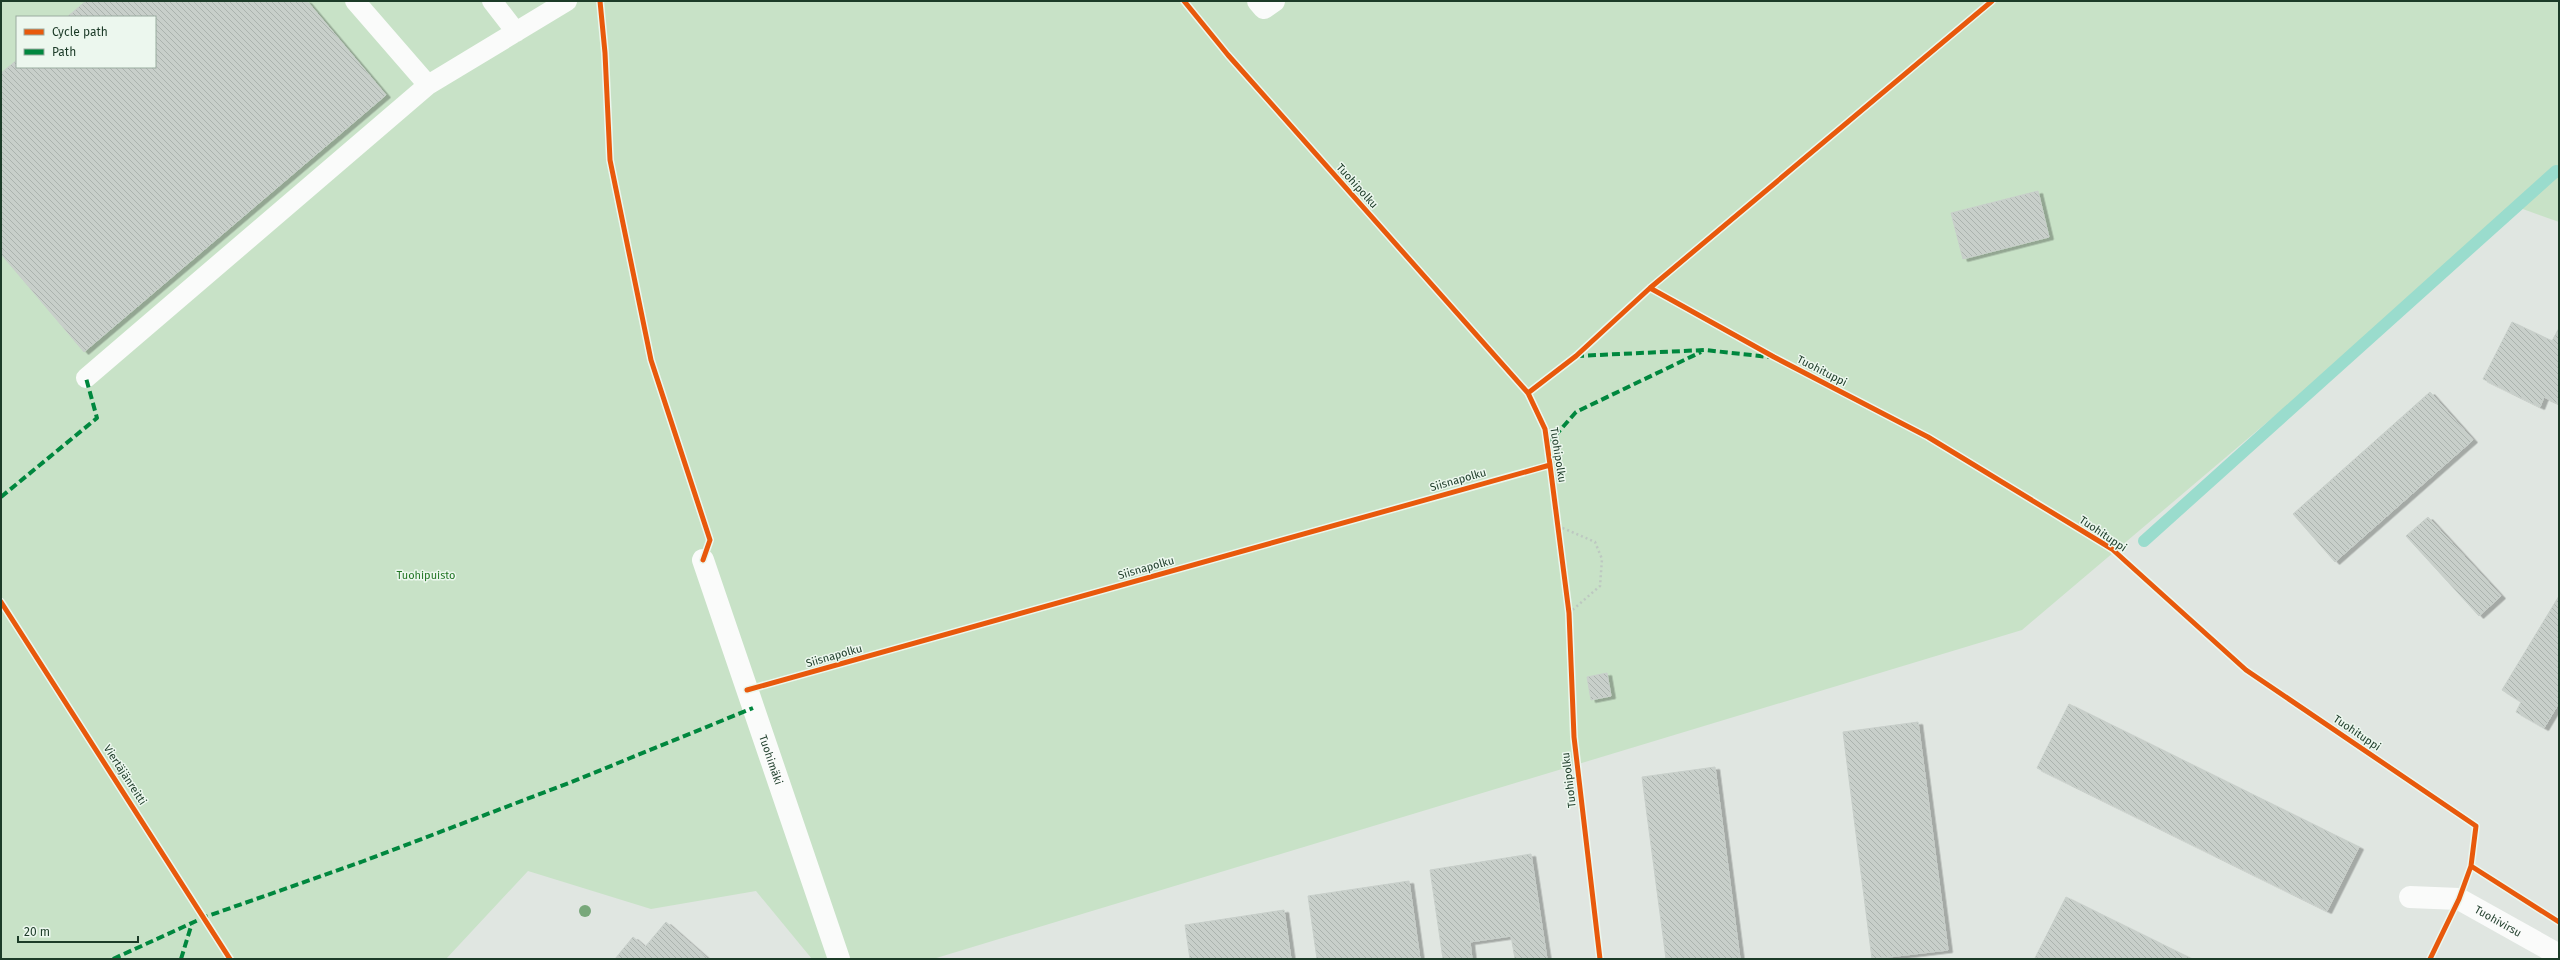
<svg xmlns="http://www.w3.org/2000/svg" width="2560" height="960" viewBox="0 0 2560 960" font-family="'Fira Sans',sans-serif">
<defs>
<pattern id="building-back-hatch" width="6" height="6" patternUnits="userSpaceOnUse"><rect width="6" height="6" fill="#c8cfca"/><path d="M-1 5l2 2M0 0l6 6M5-1l2 2" fill="none" stroke="#abb3ae"/></pattern>
<filter id="shadow"><feDropShadow dx="4.5" dy="2.5" stdDeviation="0" flood-color="#0004"/></filter>
</defs>
<rect width="100%" height="100%" fill="#e0e6e1"/>
<!-- park -->
<path fill="#c8e2c7" fill-rule="evenodd" d="M1 1H2559V222L2520 208 2022 630 933 959H812L756 891 651 909 528 871 446 959H1ZM17 17H155V67H17Z"/>
<g fill="none" stroke-linecap="round" stroke-linejoin="round">
<!-- stream -->
<path stroke="#9adccd" stroke-width="12" d="M2144 541 2556 171 2559 172"/>
</g>
<!-- building -->
<path fill="url(#building-back-hatch)" stroke="#c8cfca" filter="url(#shadow)" d="M86 1H307L386 95 84 352 1 254V73L17 60V67H155V17H67Z
M2038 191 2049 237 1963 259 1951 213Z
M2512 322 2552 341 2559 328V404L2544 397 2540 407 2483 379Z
M2430 392 2473 440 2335 562 2293 514Z
M2428 517 2501 596 2479 616 2406 536Z
M2559 596V703L2544 728 2516 712 2521 702 2502 690Z
M1607 673 1611 696 1591 700 1587 677Z
M2069 704 2359 847 2327 911 2037 768Z
M1918 722 1948 950 1872 959 1843 732Z
M1715 767 1740 959H1666L1642 777Z
M1531 854 1547 959H1515L1511 936 1470 942 1472 959H1443L1430 870Z
M1409 881 1420 959H1317L1308 896Z
M2066 897 2192 959 2035 958Z
M1284 910 1291 959H1190L1185 925Z
M666 922 708 959H615L633 937 645 947Z"/>
<g fill="none" stroke-linecap="round" stroke-linejoin="round">
<!-- path -->
<path stroke="#bdc8c1" stroke-width="2.5" stroke-dasharray="2 3" stroke-linecap="butt" d="M1558 526 1595 542 1602 559 1600 586 1569 613"/>
<!-- lane -->
<path stroke="#fafbfa" stroke-width="20" d="M355 1 428 85
M492 1 516 32
M86 378 428 85 567 1"/>
<!-- street -->
<g stroke="#fafbfa" stroke-width="22">
<path d="M1258 1 1264 8 1274 1"/>
<path id="s1" d="M703 560 839 959"/>
<path id="s2" d="M2410 897 2459 899 2559 955"/>
</g>
<!-- quiet -->
<path stroke="#00873e" stroke-width="4" stroke-dasharray="8 4" stroke-linecap="butt" d="M1576 356 1705 350 1769 357
M1547 445 1576 412 1701 352
M1 497 97 418 86 378
M113 959 205 917 361 862 569 783 753 708
M181 959 192 923"/>
<!-- cycleway casing -->
<g stroke="#ecf7ee" stroke-width="8">
<path id="cycleway" d="M600 1 605 53 610 160 651 360 710 540 703 560
M1184 1 1228 55 1528 393 1545 429 1550 465 1569 613 1574 737 1600 959
M1650 288 1774 357 1928 437 2112 549 2246 670 2476 826 2471 866
M1528 393 1576 356 1650 288 1992 1
M1 602 230 959
M747 690 1550 465
M2430 959 2459 899 2471 866 2559 922"/>
</g>
<!-- cycleway -->
<use href="#cycleway" stroke="#e8590c" stroke-width="5"/>
</g>
<!-- trees -->
<circle fill="#78a87a" cx="585" cy="911" r="6"/>
<g text-anchor="middle" dominant-baseline="central" stroke-width="3" stroke-linejoin="round" paint-order="stroke">
<!-- street labels -->
<g font-size="11" fill="#1c3b28" stroke="#ecf7ee">
<text transform="translate(1357 186) rotate(48)">Tuohipolku</text>
<text transform="translate(1822 371) rotate(27)">Tuohituppi</text>
<text transform="translate(1558 455) rotate(81)">Tuohipolku</text>
<text transform="translate(1458 480) rotate(-16)">Siisnapolku</text>
<text transform="translate(2103 534) rotate(34)">Tuohituppi</text>
<text transform="translate(1146 568) rotate(-16)">Siisnapolku</text>
<text transform="translate(834 656) rotate(-16)">Siisnapolku</text>
<text transform="translate(2357 733) rotate(34)">Tuohituppi</text>
<text stroke="none"><textPath href="#s1" startOffset="211">Tuohimäki</textPath></text>
<text transform="translate(125 775) rotate(57)">Viertäjänreitti</text>
<text transform="translate(1569 780) rotate(-97)">Tuohipolku</text>
<text stroke="none"><textPath href="#s2" startOffset="94">Tuohivirsu</textPath></text>
</g>
<!-- park labels -->
<g font-size="11" fill="#227625" stroke="#ecf7ee">
<text x="426" y="575">Tuohipuisto</text>
</g>
</g>
<!-- border -->
<rect width="2560" height="960" fill="none" stroke="#1c3b28" stroke-width="4"/>
<!-- legend -->
<rect x="16" y="16" width="140" height="52" fill="#ecf7ee" stroke="#99ac9f"/>
<rect x="24" y="29" width="20" height="6" fill="#e8590c" stroke="#99ac9f"/>
<text x="52" y="36" font-size="12" fill="#1c3b28">Cycle path</text>
<rect x="24" y="49" width="20" height="6" fill="#00873e" stroke="#99ac9f"/>
<text x="52" y="56" font-size="12" fill="#1c3b28">Path</text>
<!-- scale -->
<path d="M18 936v6h120v-6" fill="none" stroke="#1c3b28" stroke-width="2"/>
<text x="24" y="936" font-size="12" fill="#1c3b28" stroke="#ecf7ee" stroke-width="3" paint-order="stroke">20 m</text>
</svg>
